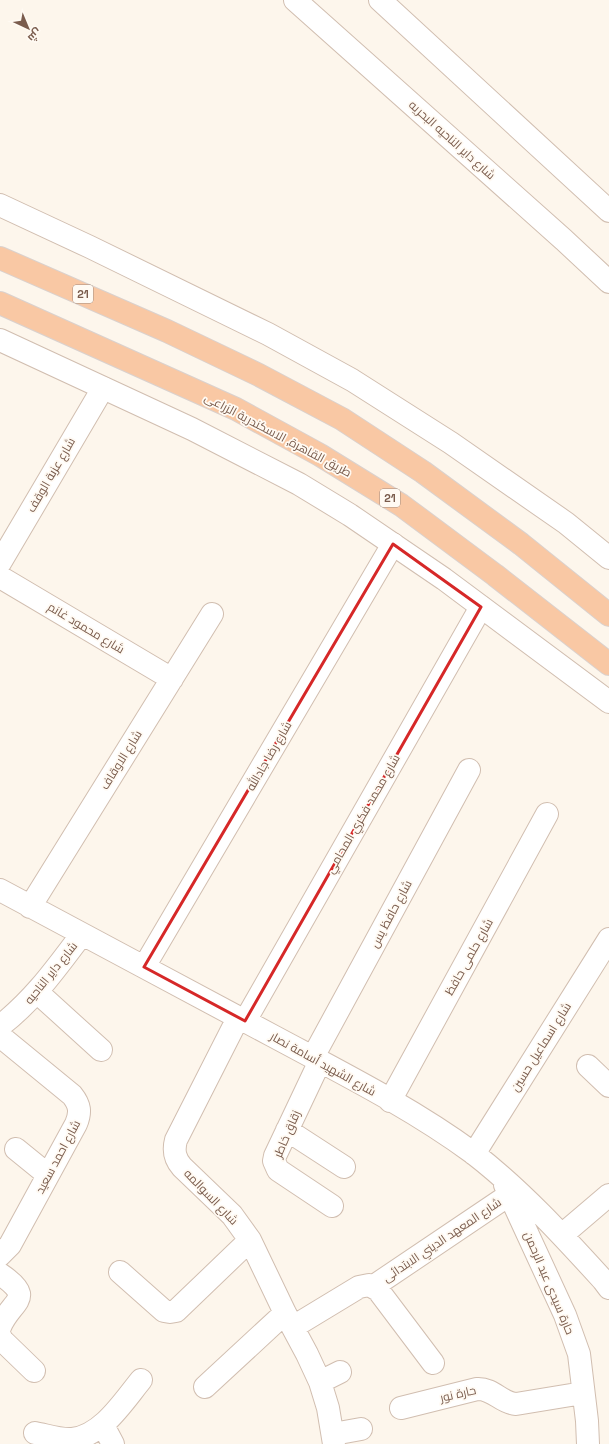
<svg xmlns="http://www.w3.org/2000/svg" width="609" height="1444" viewBox="0 0 609 1444" font-family="'Space Grotesk',Cairo,sans-serif">
<rect width="100%" height="100%" fill="#fdf6ec"/>
<g fill="none" stroke-linecap="round" stroke-linejoin="round">
<!-- minor casing -->
<g stroke="#d1beb0" stroke-width="24">
<path id="minor" d="M295 0 564 240 609 282
M0 563 103 388
M0 577 172 679
M0 890C91 939 182 987 273 1036 340 1072 412 1108 473 1153 521 1190 562 1235 603 1280L609 1288
M30 907 212 614
M144 967 393 544
M37 992 101 1050
M238 1018 176 1140C173 1151 175 1159 182 1167L232 1215 250 1240 285 1313 307 1354 320 1382 328 1408 334 1444
M245 1021 481 607
M0 1026C34 1000 57 967 82 934
M0 1036 72 1095C80 1105 81 1112 76 1124L10 1245 0 1255
M313 1057 469 770
M320 1061 275 1156 274 1161 278 1170 332 1206
M588 1066 609 1086
M390 1101 547 814
M287 1130 344 1167
M16 1149 48 1175
M474 1154 609 939
M505 1185 565 1315 579 1354 587 1421 588 1444
M562 1235 609 1195
M120 1272 164 1311 170 1312 176 1311 250 1240
M0 1274C37 1299 11 1300 0 1327
M374 1286 509 1195
M293 1327 359 1287 369 1285 378 1290 433 1363
M0 1336 2 1340 34 1371
M320 1382 340 1372
M205 1387 285 1313
M401 1408 477 1389C493 1388 501 1403 516 1404L583 1393
M103 1425 113 1444
M35 1433C46 1435 60 1440 72 1439 102 1436 123 1402 141 1380
M333 1434 361 1429"/>
</g>
<!-- tertiary casing -->
<g stroke="#d1beb0" stroke-width="24">
<path id="tertiary" d="M380 0 609 211
M0 205 90 247 268 334 352 380 451 443 566 523 609 558
M0 340 192 429 299 484 350 515 444 579 609 702"/>
</g>
<!-- trunk casing -->
<g stroke="#dad1cd" stroke-width="24">
<path id="trunk" d="M0 258 167 331 259 375 342 419 423 472 521 544 609 615
M0 303 236 409 320 455 401 505 495 575 609 664"/>
</g>
<!-- minor -->
<use href="#minor" stroke="#fff" stroke-width="22"/>
<!-- tertiary -->
<use href="#tertiary" stroke="#fff" stroke-width="22"/>
<!-- trunk -->
<use href="#trunk" stroke="#f9c8a4" stroke-width="22"/>
</g>
<!-- marked area -->
<path fill="none" stroke="#d62828" stroke-width="3" stroke-linejoin="round" d="M393 544 481 607 245 1021 144 967Z"/>
<g text-anchor="middle" dominant-baseline="central" stroke-width="3.5" stroke-linejoin="round" paint-order="stroke">
<!-- shield labels -->
<g fill="#fffaf3" stroke="#a28b7f" stroke-width="1">
<rect x="73" y="285" width="20" height="18" rx="3"/>
<rect x="380" y="489" width="20" height="18" rx="3"/>
</g>
<g font-size="11" font-weight="bold" fill="#7a5c4d">
<text x="83" y="294">21</text>
<text x="390" y="498">21</text>
</g>
<!-- street labels -->
<g font-size="12" fill="#7a5c4d" stroke="#fffaf3">
<text transform="translate(452 140) rotate(42)">شارع داير الناحيه البحريه</text>
<text transform="translate(278 435) rotate(28)">طريق القاهرة, الاسكندرية الزراعى</text>
<text transform="translate(51 475) rotate(-60)">شارع عزبة الوقف</text>
<text transform="translate(86 628) rotate(31)">شارع محمود غانم</text>
<text transform="translate(269 756) rotate(-60)">شارع رضا جادالله</text>
<text transform="translate(121 760) rotate(-58)">شارع الاوقاف</text>
<text transform="translate(363 814) rotate(-60)">شارع محمد فكري المحامي</text>
<text transform="translate(391 914) rotate(-62)">شارع حافظ يس</text>
<text transform="translate(469 957) rotate(-61)">شارع حلمى حافظ</text>
<text transform="translate(51 973) rotate(-51)">شارع داير الناحيه</text>
<text transform="translate(541 1047) rotate(-58)">شارع اسماعيل حسين</text>
<text transform="translate(323 1064) rotate(29)">شارع الشهيد أسامة نصار</text>
<text transform="translate(287 1134) rotate(-67)">زقاق خاطر</text>
<text transform="translate(58 1157) rotate(-62)">شارع احمد سعيد</text>
<text transform="translate(211 1197) rotate(46)">شارع السوالمه</text>
<text transform="translate(442 1240) rotate(-34)">شارع المعهد الديني الابتدائى</text>
<text transform="translate(549 1283) rotate(67)">حارة سيدى عبد الرحمن</text>
<text transform="translate(458 1394) rotate(-13)">حارة نور</text>
</g>
</g>
<!-- north arrow -->
<g transform="translate(28 28) rotate(136)" stroke="#fffaf3" stroke-width="3" paint-order="stroke">
<path d="M0-3L7 15L0 10L-7 15Z" fill="#7a5c4d"/>
<text y="-6" font-size="11" font-weight="bold" text-anchor="middle" fill="#7a5c4d">ش</text>
</g>
</svg>
